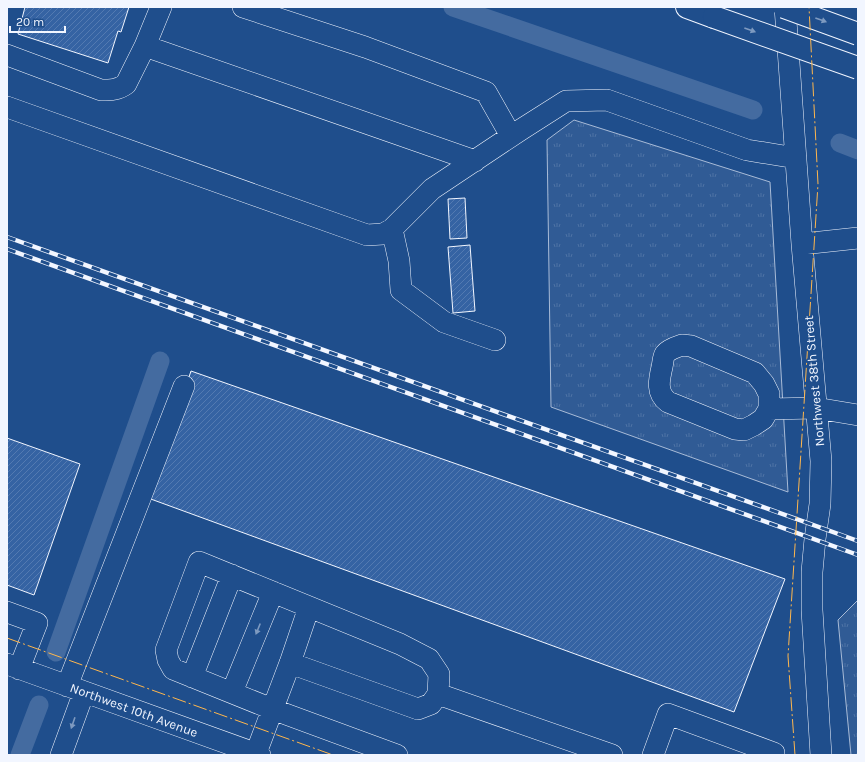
<svg xmlns="http://www.w3.org/2000/svg" width="865" height="762" viewBox="0 0 865 762" font-family="Karla,sans-serif">
<defs>
<pattern id="grass-tufts" width="24" height="20" patternUnits="userSpaceOnUse"><rect width="24" height="20" fill="#305b95"/><path d="M3 7l-1-3M5 7V3M7 7l1-3M15 17l-1-3M17 17v-4M19 17l1-3" fill="none" stroke="#4e73a5"/></pattern>
<pattern id="building-hatch" width="6" height="6" patternUnits="userSpaceOnUse"><rect width="6" height="6" fill="#3563a3"/><path d="M-1 1l2-2M0 6l6-6M5 7l2-2" fill="none" stroke="#537ab1"/></pattern>
</defs>
<rect width="100%" height="100%" fill="#1f4e8c"/>
<!-- grass -->
<path fill="url(#grass-tufts)" stroke="#a8bbd7" d="M574 120 770 182 788 492 551 407 547 140Z
M858 600V755H851L838 620Z"/>
<g fill="none" stroke-linecap="round" stroke-linejoin="round">
<!-- canal -->
<path stroke="#446ba0" stroke-width="19" d="M453 7 753 110
M840 143 858 150
M56 652 160 361
M20 755 39 705"/>
</g>
<!-- building -->
<path fill="url(#building-hatch)" stroke="#f2f6ff" d="M25 7H129L121 32 118 31 108 63 18 34Z
M465 198 467 238 450 239 448 199Z
M470 245 475 311 453 313 448 247Z
M191 371 785 579 734 712 148 498Z
M7 438 80 464 34 595 7 585Z"/>
<g fill="none" stroke-linecap="round" stroke-linejoin="round">
<!-- minor casing -->
<g stroke="#f2f6ff" stroke-width="22">
<path id="minor" d="M243 7 365 47 486 92 511 136
M785 7 802 244 821 461 820 504 815 539 812 572V610L821 755
M145 46 161 7
M7 55 101 90C111 90 118 90 126 84L145 46 475 161
M7 107 367 235 383 234 392 229 432 189 522 129 566 101 607 100 747 150 796 158
M392 229 399 261 401 290 444 322 495 340
M802 244 858 238
M682 345 691 346 755 373 764 384 769 394V409L763 419 754 425 744 430 735 429 668 402C656 393 659 380 662 367 663 363 663 357 665 354 669 349 676 347 682 345Z
M769 409 816 408 858 415
M7 612 37 623 19 669
M290 663 418 709 431 704 438 694
M7 664 260 755
M192 677 232 575
M67 686 184 386
M232 692 273 592
M256 753 290 663 309 607
M61 755 84 692
M397 755 272 709 173 669 168 660 166 650 199 562 400 644 429 659 439 674 438 694 612 755
M653 755 668 714 774 753V755"/>
</g>
<!-- highway casing -->
<g stroke="#f2f6ff" stroke-width="24">
<path id="highway" d="M687 7 714 17"/>
</g>
<!-- minor -->
<use href="#minor" stroke="#1f4e8c" stroke-width="21"/>
<!-- highway -->
<use href="#highway" stroke="#1f4e8c" stroke-width="22"/>
<!-- rail casing -->
<g stroke="#f2f6ff" stroke-width="4.5">
<path id="rail" d="M7 237 858 541
M7 249 858 555"/>
</g>
<!-- rail -->
<use href="#rail" stroke="#1f4e8c" stroke-width="3" stroke-dasharray="9" stroke-linecap="butt"/>
<!-- highway-bridge casing -->
<g stroke="#f2f6ff" stroke-width="24" stroke-linecap="butt">
<path id="highway-bridge" d="M784 7 858 34
M714 17 858 68"/>
</g>
<!-- highway-bridge -->
<use href="#highway-bridge" stroke="#1f4e8c" stroke-width="22"/>
<!-- power -->
<path stroke="#ffb74d" stroke-width="1" stroke-dasharray="14 3 2 3" stroke-linecap="butt" d="M7 638 333 755
M795 755 788 656 818 184 809 7"/>
</g>
<!-- one-way arrows -->
<defs><path id="oneway-solid" d="M-6-.8H1V-3.2L6.5 0L1 3.2V.8H-6Z"/></defs>
<g fill="#7e9ac0">
<use href="#oneway-solid" transform="translate(821 20) rotate(20)"/>
<use href="#oneway-solid" transform="translate(750 30) rotate(20)"/>
<use href="#oneway-solid" transform="translate(258 629) rotate(112)"/>
<use href="#oneway-solid" transform="translate(73 723) rotate(109)"/>
</g>
<g text-anchor="middle" dominant-baseline="central" stroke-width="3" stroke-linejoin="round" paint-order="stroke">
<!-- street labels -->
<g font-size="13" fill="#f2f6ff" stroke="#1f4e8c">
<text transform="translate(814 381) rotate(-95)">Northwest 38th Street</text>
<text transform="translate(134 710) rotate(20)">Northwest 10th Avenue</text>
</g>
</g>
<!-- border -->
<rect width="865" height="762" fill="none" stroke="#f2f6ff" stroke-width="16"/>
<!-- scale -->
<path d="M10 26v6h55v-6" fill="none" stroke="#f2f6ff" stroke-width="2"/>
<text x="16" y="26" font-size="12" fill="#f2f6ff" stroke="#1f4e8c" stroke-width="3" paint-order="stroke">20 m</text>
</svg>
